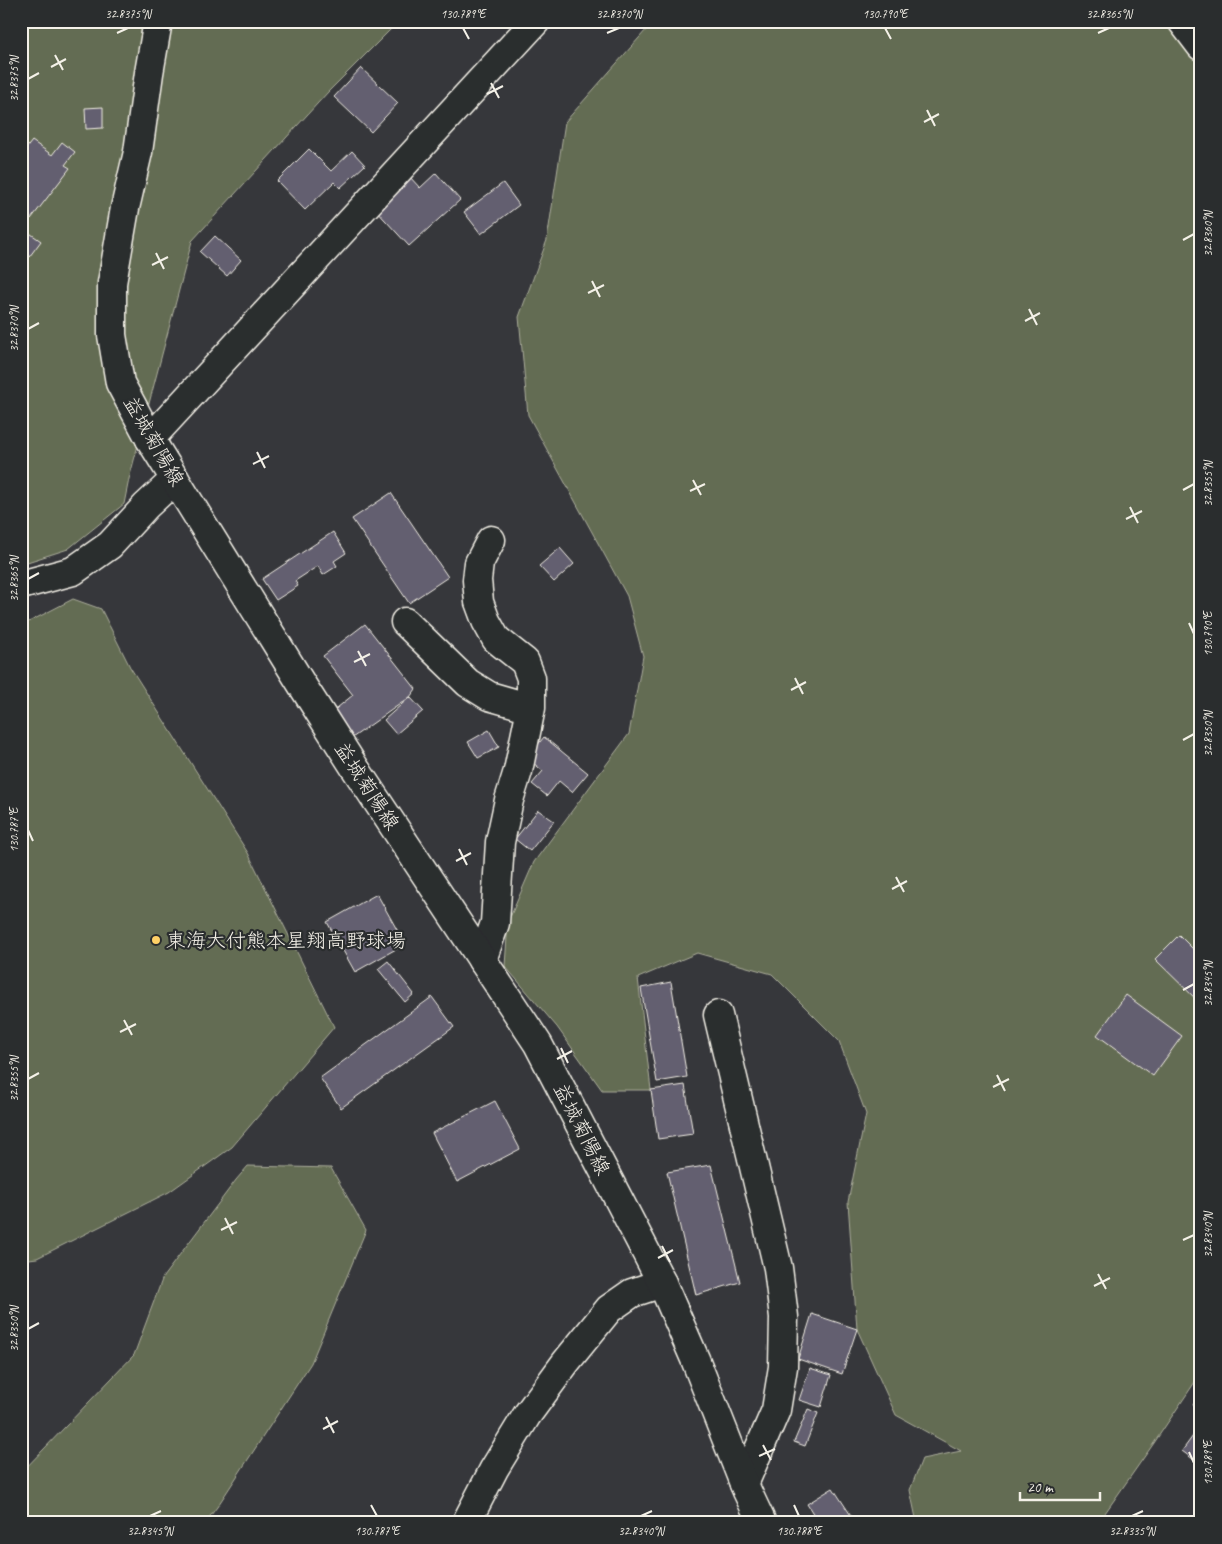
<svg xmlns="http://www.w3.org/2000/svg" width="1222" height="1544" viewBox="0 0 1222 1544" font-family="Caveat,'Klee One',sans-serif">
<rect width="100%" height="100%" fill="#36373b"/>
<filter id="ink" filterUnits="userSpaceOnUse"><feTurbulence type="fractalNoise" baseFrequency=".02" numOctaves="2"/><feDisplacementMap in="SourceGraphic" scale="10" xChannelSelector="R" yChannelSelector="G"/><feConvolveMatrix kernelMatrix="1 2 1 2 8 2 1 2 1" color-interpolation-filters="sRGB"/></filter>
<g filter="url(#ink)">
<!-- green -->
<path fill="#646c52" stroke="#acae9d" d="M21 21H399L328 92 192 241 129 479 124 504 68 549 21 564Z
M654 21H1201V1373L1154 1443 1098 1523H917L910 1490 922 1459 961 1451 896 1415 857 1329 848 1202 866 1114 839 1041 772 974 697 953 638 978 651 1090H602L557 1027 505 966 508 922 534 862 629 734 643 656 627 596 528 415 519 317 547 240 565 122Z
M73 599 101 609 130 667 248 853 334 1027 232 1147 169 1192 37 1258 21 1260V626Z
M248 1166 331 1168 366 1230 311 1363 217 1507 205 1523H21V1473L134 1355 163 1277 236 1180Z"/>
<!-- building -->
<path fill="#645e6f" stroke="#f4f1e8" d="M361 68 398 103 371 132 334 97Z
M103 107V128L86 129 85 108Z
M32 141 52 155 62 142 75 152 65 165 70 168 31 219 21 212V155Z
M309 149 331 171 352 151 365 165 340 188 334 182 305 210 277 181Z
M436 173 460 200 409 246 374 208 409 176 420 188Z
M503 183 519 205 481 234 464 212Z
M21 227 41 241 21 268Z
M215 236 241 260 227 276 200 252Z
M391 493 448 577 409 603 352 519Z
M333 532 346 553 334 561 337 566 323 575 318 566 295 581 298 586 276 600 262 579Z
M560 548 574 564 554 582 539 566Z
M365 624 416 689 410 697 352 738 332 712 353 695 323 656Z
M410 697 423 711 396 734 384 720Z
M489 730 499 747 478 758 468 742Z
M544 737 588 773 572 792 559 781 547 796 532 784 543 771 527 758Z
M538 810 554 821 530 851 515 839Z
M377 894 405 944 355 972 327 922Z
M1179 935 1201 957V1004L1155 959Z
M388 961 414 994 405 1002 378 969Z
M671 982 687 1077 657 1082 641 988Z
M1126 995 1182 1036 1153 1076 1097 1035Z
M432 997 454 1027 341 1108 320 1078Z
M685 1085 693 1134 658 1139 651 1090Z
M495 1101 520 1149 457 1182 432 1133Z
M711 1165 740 1282 696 1295 667 1172Z
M812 1314 857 1329 842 1374 798 1359Z
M810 1368 831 1375 821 1407 799 1400Z
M1201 1394V1411L1193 1405Z
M808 1409 818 1413 805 1446 794 1442Z
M1201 1425V1465L1182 1451Z
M833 1488 854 1520 850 1523H819L807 1504Z"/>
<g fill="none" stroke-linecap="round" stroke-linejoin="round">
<!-- minor casing -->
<g stroke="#f4f1e8" stroke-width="31">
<path id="minor" d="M1182 21 1201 46
M150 439 536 21
M21 585 73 571 110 545 146 506 175 479
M405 622 468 683 489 696 531 708
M482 960 495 923 500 842 509 800 518 771 531 708V678L525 662 496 639 486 621 479 602 477 580 479 563 491 540
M718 1015 778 1268 784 1317 783 1367 776 1410 744 1484
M466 1523 494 1469 527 1415 566 1362 609 1309 632 1293 662 1283"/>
</g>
<!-- major casing -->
<g stroke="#f4f1e8" stroke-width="31">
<path id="major" d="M158 21 149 73 138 152 125 208 112 283V335L120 383 150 439 304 688 357 771 538 1044 662 1283 695 1359 747 1491 762 1523"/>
</g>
<!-- minor -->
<use href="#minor" stroke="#2a2d2e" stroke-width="28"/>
<!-- major -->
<use href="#major" stroke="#2a2d2e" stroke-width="28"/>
</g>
</g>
<!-- ticks -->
<path fill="none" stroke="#f4f1e8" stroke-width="2" d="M463 28 469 39M885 28 891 39M117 33 128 28M607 33 619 28M1098 33 1109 28M55 55 63 70M51 67 66 59M28 79 39 73M491 83 499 98M487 94 503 86M927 110 935 126M924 122 939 114M1183 240 1194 234M156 253 164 269M152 265 168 257M592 281 600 297M588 293 604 285M1029 309 1037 325M1025 321 1040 313M28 329 39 323M257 452 265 468M253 464 269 456M693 480 701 495M1183 490 1194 484M690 491 705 484M1130 507 1138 523M1126 519 1142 511M28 579 39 573M1189 623 1194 634M358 651 366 666M354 662 370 654M795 678 803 694M791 690 806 682M1183 740 1194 734M28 830 33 841M459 849 467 865M456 861 471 853M896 877 904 892M892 889 907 881M1183 990 1194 984M124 1020 132 1035M120 1032 136 1024M561 1048 568 1063M557 1059 572 1051M997 1075 1005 1091M28 1079 39 1073M993 1087 1009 1079M225 1218 233 1234M221 1230 237 1222M1183 1240 1194 1235M662 1246 670 1262M658 1258 673 1250M1098 1274 1106 1289M1094 1286 1110 1278M28 1329 39 1323M326 1417 334 1433M323 1429 338 1421M763 1445 771 1460M1189 1452 1194 1463M759 1456 775 1449M371 1505 377 1516M794 1505 799 1516M150 1516 161 1511M641 1516 652 1511M1132 1516 1143 1511"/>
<!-- markers -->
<circle fill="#ffd166" stroke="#2a2d2e" stroke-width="2" cx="156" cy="940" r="5"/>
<g text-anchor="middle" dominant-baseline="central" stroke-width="4.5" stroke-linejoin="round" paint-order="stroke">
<!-- street labels -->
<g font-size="20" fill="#f4f1e8" stroke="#2a2d2e">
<text transform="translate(154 441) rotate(60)">益城菊陽線</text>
<text transform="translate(367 786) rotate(57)">益城菊陽線</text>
<text transform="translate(582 1129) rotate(63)">益城菊陽線</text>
</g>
<!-- poi labels -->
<g font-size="20" fill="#f4f1e8" stroke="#2a2d2e" text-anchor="start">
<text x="166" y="940">東海大付熊本星翔高野球場</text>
</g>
</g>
<!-- margin -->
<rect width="1222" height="1544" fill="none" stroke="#2a2d2e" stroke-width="55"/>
<!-- scale -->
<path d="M1020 1492v8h80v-8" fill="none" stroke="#f4f1e8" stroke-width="2.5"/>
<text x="1027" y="1492" font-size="15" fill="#f4f1e8" stroke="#2a2d2e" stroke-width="4" paint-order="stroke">20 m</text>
<rect x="28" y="28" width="1166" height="1488" fill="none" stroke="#f4f1e8" stroke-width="2"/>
<g font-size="12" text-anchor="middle" fill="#f4f1e8">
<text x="128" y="18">32.8375°N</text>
<text x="463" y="18">130.789°E</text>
<text x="619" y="18">32.8370°N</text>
<text x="885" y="18">130.790°E</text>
<text x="1109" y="18">32.8365°N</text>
<text transform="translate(14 79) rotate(-90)" y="4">32.8375°N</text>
<text transform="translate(1208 234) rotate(-90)" y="4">32.8360°N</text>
<text transform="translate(14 329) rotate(-90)" y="4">32.8370°N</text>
<text transform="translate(1208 484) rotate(-90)" y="4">32.8355°N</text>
<text transform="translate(14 579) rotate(-90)" y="4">32.8365°N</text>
<text transform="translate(1208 634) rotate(-90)" y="4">130.790°E</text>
<text transform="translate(1208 734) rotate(-90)" y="4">32.8350°N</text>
<text transform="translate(14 830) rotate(-90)" y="4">130.787°E</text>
<text transform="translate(1208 984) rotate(-90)" y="4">32.8345°N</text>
<text transform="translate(14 1079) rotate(-90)" y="4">32.8355°N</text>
<text transform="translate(1208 1235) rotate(-90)" y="4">32.8340°N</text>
<text transform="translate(14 1329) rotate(-90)" y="4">32.8350°N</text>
<text transform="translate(1208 1463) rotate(-90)" y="4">130.789°E</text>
<text x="150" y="1535">32.8345°N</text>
<text x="377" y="1535">130.787°E</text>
<text x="641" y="1535">32.8340°N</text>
<text x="799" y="1535">130.788°E</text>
<text x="1132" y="1535">32.8335°N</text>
</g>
</svg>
